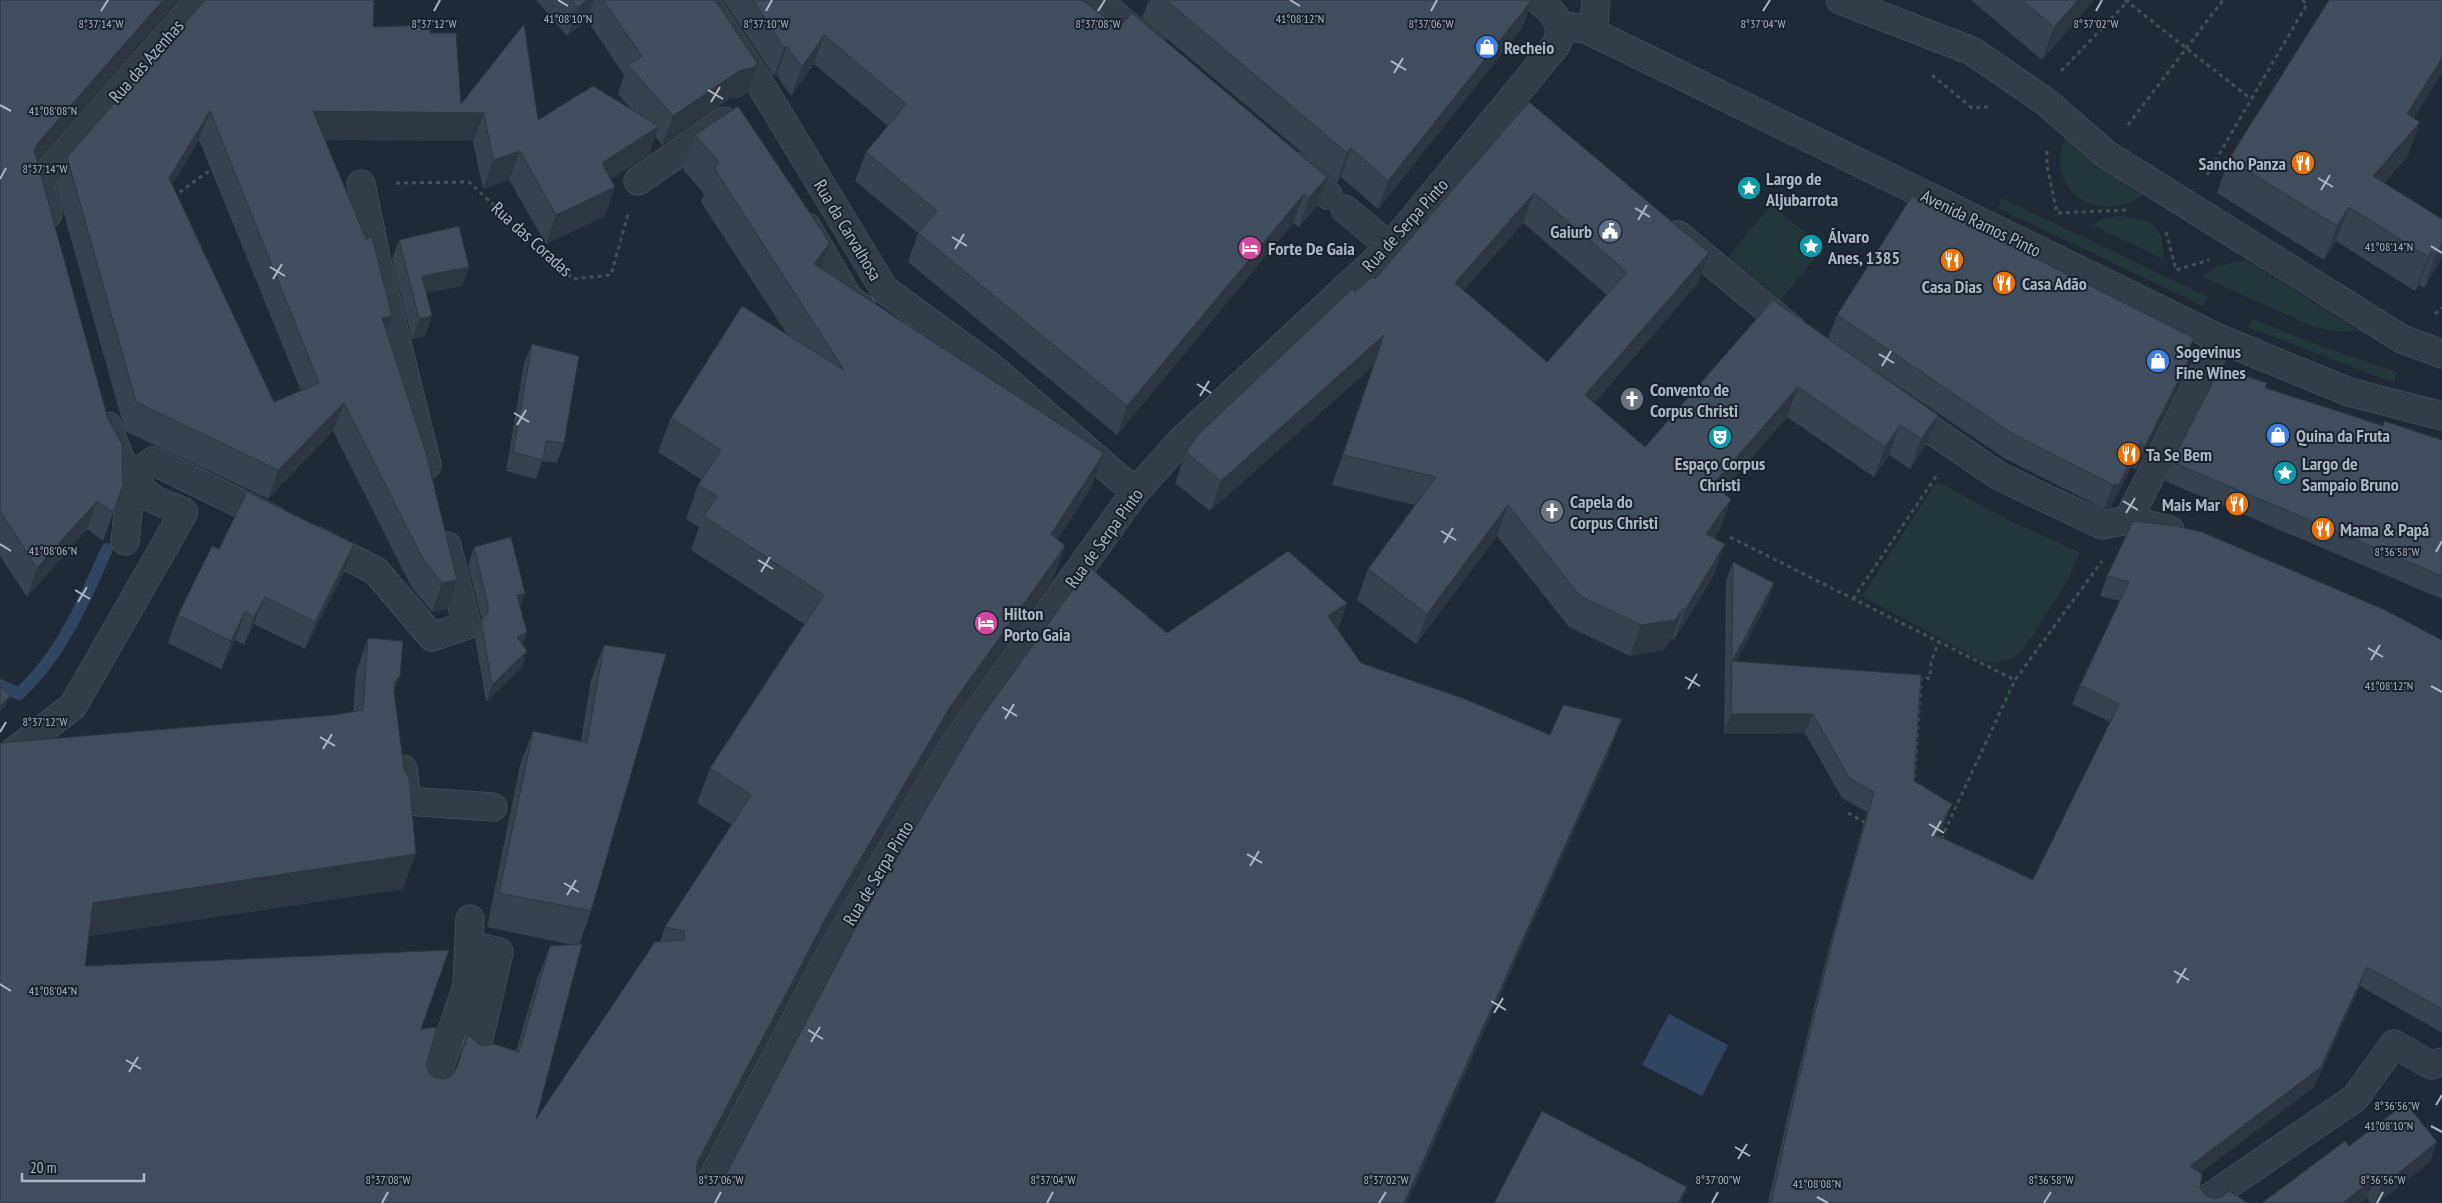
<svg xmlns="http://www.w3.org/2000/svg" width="2442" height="1203" viewBox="0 0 2442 1203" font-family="'PT Sans Narrow',sans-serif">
<rect width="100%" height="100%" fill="#1f2a38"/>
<!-- green -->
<path fill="#21373a" d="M2065 136 2097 164 2143 195C2113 216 2071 210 2061 170 2058 158 2062 147 2065 136Z
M2002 198 2208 297 2203 306 1998 208Z
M1771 205 1824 247 1781 300 1728 257Z
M2121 216C2153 220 2164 224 2163 259L2092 225 2102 219Z
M2246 260 2358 330 2339 332 2311 326 2201 276 2217 266Z
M2252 319 2326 348 2397 372 2394 383 2248 327Z
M1937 481 2008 520 2080 552 2068 580 2024 649 2014 658 1997 663 1982 661 1862 596Z"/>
<!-- water -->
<path fill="#30455f" d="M1669 1014 1728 1045 1702 1096 1642 1065Z"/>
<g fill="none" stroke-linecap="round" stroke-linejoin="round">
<!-- stream -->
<path stroke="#30455f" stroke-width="12" d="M0 685 19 694C62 654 84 601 107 549"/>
<!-- minor casing -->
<g stroke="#505a67" stroke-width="29">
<path id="minor" d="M704 0 759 82 884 289 992 368 1135 492
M1097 0 1153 47
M1840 0 1972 51 2046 102 2106 154 2402 339 2442 354
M1561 26 1586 29 2220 339 2349 392 2442 416
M1593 32 1596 0
M1295 166 1328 195
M638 181 724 121
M361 184 377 262 427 465
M1345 209 1390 247
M48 214 39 182 199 0
M807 227 849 299 862 308
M1678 235 1795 332
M1901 409 1999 476 2102 525 2128 520 2170 530
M132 477 153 461 274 520
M2128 520 2220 339
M315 540 376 571 432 637 467 625 447 546
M125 541 132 477
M0 762 73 706 184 512C174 507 161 504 152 498 130 482 115 451 108 426
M403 769 407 801 493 807
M469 944 499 952 473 1065
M429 1098 467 986 470 919
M699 1203 829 956 951 749 1135 492 1181 441 1390 247 1556 45C1565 24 1555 13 1538 0
M2208 1203 2209 1198 2355 1098 2394 1044 2431 1065 2442 1062"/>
</g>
<!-- path -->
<path stroke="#3c5354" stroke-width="3" stroke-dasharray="4 4" stroke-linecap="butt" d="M2125 0 2251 99
M2061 71 2129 0
M1932 75 1972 108 1989 107
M2128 125 2223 0
M2047 151V166L2057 213 2127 210
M2207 175 2307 4 2302 0
M396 183 469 182 573 279 611 275 628 214
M173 197 213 168
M2166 232 2176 270 2209 260
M2435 314 2442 308
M1730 537 2015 680
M1853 599 1937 475
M1914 785 1921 678H1930L1931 662 1939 641
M1848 813 1866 823
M1941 839 2015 680 2102 561"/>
<!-- minor -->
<use href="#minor" stroke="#333c49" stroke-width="28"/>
</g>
<!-- wall -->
<path fill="#374251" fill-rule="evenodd" d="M0 0H178L37 161 123 486 103 541 87 529 27 597 0 556Z
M536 0H715L758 64 747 93 741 97 729 99 662 145 655 137 649 155 611 179 605 216 546 244 509 180 483 189 473 141 325 140 426 453 447 609 432 612 412 588 333 431 268 499 125 431 56 186 67 157 373 27 430 33 461 104 538 120 630 108 618 94 624 75 587 20 567 36ZM199 140 301 391 274 402 172 185Z
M723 0H1082L1119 28 1327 177 1317 206 1299 227 1293 223 1117 435 908 262 918 233 855 181 866 152 888 126 814 64 791 96 777 75 774 76Z
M1149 0H1532L1522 28 1378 209 1341 177 1337 182 1142 18Z
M1971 0H2094L2042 60Z
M2442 0V72L2414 118 2408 156 2384 183 2442 219V258L2424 288 2419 285 2415 291 2336 241 2324 260 2217 193 2229 159Z
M1529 102 1709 253 1698 283 1594 403 1645 447 1828 338 1837 315 2189 353 2183 378 2136 469 2131 467 2111 507 2104 509 2004 458 1867 365 1938 415 1926 445 1910 469 1889 455 1874 477 1787 417 1722 492 1720 530 1714 538V575L1674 640 1672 638 1664 650 1630 656 1569 627 1497 536 1416 644 1357 600 1368 569 1415 505 1332 485 1373 366 1210 511 1175 483 1186 452 1355 292 1375 279ZM1523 223 1607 295 1547 362 1463 291Z
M695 135 821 268 1104 453 1091 488 1057 540 1065 546 1052 581 938 741 816 948 697 1173 698 1177 704 1182 713 1184 720 1182 725 1176 1167 633 1347 603 1338 629 1361 663 1550 735 1609 753 1407 1203H0V743L334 715 353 712 356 673 368 638 400 676 394 692 403 889 89 936 85 966 421 1029 426 1066 430 1074 436 1078 444 1079 451 1076 455 1071 468 1035 482 1046 516 1051 537 980 550 946 573 945 487 927 520 765 533 731 581 741 591 680 604 645 591 911 579 945 536 1119 660 941 665 927 732 825 697 803 710 768 804 624 691 550 699 527 686 519 698 485 702 480 658 452 671 418 786 333 701 202 704 194 683 169Z
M399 240 469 267 462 286 426 293 432 316 425 336 412 339 392 259Z
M532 344 564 443 557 463 542 461 536 479 506 471 524 363Z
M2265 388 2383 426 2442 440V599L2165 481 2172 462Z
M354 544 344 572 305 649 254 624 244 645 235 640 221 669 168 643 178 615 219 549Z
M474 547 525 593 520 606 527 632 523 645 527 651 521 668 486 702 475 638 482 620 468 565Z
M1733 562 1774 583 1767 603 1736 661 1914 781 1945 823 1939 836 2033 880 2110 722 2072 704 2080 685 2120 601 2100 596 2107 576 2442 640V1033L2360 986 2314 1087 2200 1173V1188L2205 1195 2212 1198 2248 1203H1768L1789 1110 1828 951 1867 812 1842 798 1805 733 1724 734 1726 581Z
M2349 1146 2430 1162 2378 1203H2371L2367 1198Z"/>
<!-- shaded-wall -->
<path fill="#2d3642" d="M163 0H178L27 172 34 150 38 143Z
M587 0H594L587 20 567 36 578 7Z
M1532 0 1522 28 1378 209 1388 181Z
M2078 0H2094L2042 60 2054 27Z
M824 35 814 64 791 96 802 67Z
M787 46 777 75 774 76 784 48Z
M2442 58V72L2395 148 2407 114Z
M758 64 747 93 741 97 729 99 662 145 673 116 740 70Z
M210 111 199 140 159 207 169 178Z
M313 111 484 113 473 141 303 140Z
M2420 122 2408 156 2361 210 2373 176Z
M659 126 649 155 591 191 602 163Z
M1351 148 1341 177 1337 182 1347 153Z
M520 151 509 180 483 189 493 160Z
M1327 177 1317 206 1299 227 1309 198Z
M615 187 605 216 546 244 556 215Z
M1534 193 1523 223 1443 314 1455 283Z
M1304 194 1293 223 1117 435 1127 406Z
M2349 207 2336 241 2324 260 2337 226Z
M830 243 818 277 814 264Z
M2442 244V258L2441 260 2424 288 2436 254Z
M2432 251 2419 285 2415 291 2428 257Z
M1709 253 1698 283 1574 425 1585 395Z
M469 267 462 286 415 295 422 276Z
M392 316 381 345 382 318Z
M432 316 425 336 412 339 419 319Z
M1384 335 1373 366 1210 511 1221 481Z
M2194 338 2185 362 2187 352Z
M2192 354 2183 378 2136 469 2145 446Z
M1798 387 1787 417 1702 515 1713 484Z
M344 403 333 431 268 499 278 470Z
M1938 415 1926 445 1910 469 1921 439Z
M1900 425 1889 455 1874 477 1885 447Z
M2140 443 2131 467 2111 507 2104 509 2113 485Z
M1104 453 1091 488 1038 569 1051 534Z
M1731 499 1720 530 1695 564 1706 534Z
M97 501 87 529 27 597 37 568Z
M1508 505 1497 536 1416 644 1427 614Z
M354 544 344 572 305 649 315 622Z
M1725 544 1714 575 1674 640 1685 610Z
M1065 546 1052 581 938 741 816 948 685 1196 698 1161 828 914 950 707Z
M457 580 447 609 432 612 442 583Z
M1774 583 1767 603 1732 669V661Z
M525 593 519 610 517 595Z
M265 597 254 624 244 645 254 617Z
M1347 603 1334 638 1328 616Z
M1683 608 1672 638 1664 650 1630 656 1641 625Z
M245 612 235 640 221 669 231 641Z
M527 632 521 649 517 637Z
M527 651 521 668 486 702 492 685Z
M400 676 388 711 395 682Z
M10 696 6 706 0 712V706Z
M1731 714H1813L1805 733 1724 734Z
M1622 719 1609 753 1407 1203H1404Z
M1952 804 1945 823 1929 854 1936 835Z
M416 854 403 889 81 937 93 903Z
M2367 967 2360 986 2314 1087 2183 1186 2190 1166Z
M2437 1142 2430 1162 2378 1203H2375L2381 1187Z
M2374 1178 2367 1198 2360 1203H2343Z
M1687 1187 1681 1203H1678Z"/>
<!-- building -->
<path fill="#404d5e" stroke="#2d3642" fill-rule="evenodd" d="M0 0H163L38 143 34 150 108 419 122 444 123 486 113 512 97 501 37 568 0 511Z
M205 0H374L373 27 430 25V33H456L461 104 524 24 538 120 593 86 659 126 602 163 615 187 556 215 520 151 493 160 484 113 313 111 366 239 372 237 392 316 382 318 426 453 457 580 442 583 423 559 344 403 278 470 136 402 67 157ZM210 111 319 383 274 402 169 178Z
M572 0H587L578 7Z
M603 0H715L758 64 752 68 740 70 673 116 628 65 642 56Z
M753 0H1082L1119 28 1132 13 1327 177 1309 198 1304 194 1127 406 918 233 937 211 866 152 906 104 824 35 802 67 787 46 784 48Z
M1166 0H1532L1388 181 1351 148 1347 153Z
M2022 0H2078L2054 27Z
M2329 0H2442V58L2407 114 2420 122 2373 176 2442 219V244L2436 254 2432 251 2428 257 2349 207 2337 226 2229 159Z
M1529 102 1709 253 1585 395 1645 447 1773 300 1938 415 1921 439 1900 425 1885 447 1798 387 1713 484 1731 499 1706 534 1725 544 1685 610 1683 608 1675 620 1641 625 1580 596 1508 505 1427 614 1368 569 1436 477 1343 455 1384 335 1221 481 1186 452 1199 434 1352 289 1355 292 1372 277 1375 279ZM1534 193 1627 272 1547 362 1455 283Z
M738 106 830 243 814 264 1104 453 1051 534 1065 546 950 707 828 914 698 1161 696 1170 698 1177 704 1182 713 1184 720 1182 725 1176 855 929 977 723 1089 567 1167 633 1288 551 1347 603 1328 616 1361 663 1465 699 1550 735 1563 705 1622 719 1404 1203H0V743L334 715 363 710 368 638 403 641 400 676 395 682 394 691 404 769 409 778 416 854 93 903 85 966 449 950 421 1029 437 1027 426 1066 430 1074 436 1078 444 1079 451 1076 456 1069 468 1035 482 1046 494 1044 519 1052 550 946 582 944 536 1119 655 942 684 940V931L665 927 751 795 710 768 824 595 703 516 717 496 698 485 721 450 671 418 742 306 844 370 714 168 719 162 695 135Z
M1912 196 2194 338 2187 352 2192 354 2145 446 2140 443 2119 484 2113 485 2013 434 1837 315Z
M459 226 469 267 422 276 432 316 419 319 399 240Z
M532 344 579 356 564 443 546 441 543 460 513 452Z
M2220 368 2267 383 2265 388 2344 413 2383 426 2384 421 2442 440V576L2172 462Z
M247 492 354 544 315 622 265 597 254 617 245 612 231 641 178 615 212 546 219 549Z
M2133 521 2176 526 2202 532 2383 609 2442 640V1009L2367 967 2321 1067 2190 1166 2202 1174 2200 1188 2205 1195 2212 1198H2220L2229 1191 2248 1203H1771L1796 1090 1835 931 1874 792 1849 778 1813 714H1731L1733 562 1774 583 1732 661 1921 675 1914 781 1952 804 1936 835 2033 880 2119 704 2080 685 2129 582 2107 576Z
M511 537 525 593 517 595 527 632 517 637 527 651 492 685 481 621 488 612V605L474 547Z
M604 645 666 654 591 911 499 893 533 731 587 743Z
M0 686 10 696 0 706Z
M2406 1103 2437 1142 2381 1187 2374 1178 2343 1203H2262L2345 1141 2349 1146Z
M1542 1111 1687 1187 1678 1203H1494Z"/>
<!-- ticks -->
<path fill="none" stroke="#adb7c6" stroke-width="2" d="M558 0 568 6M1290 0 1300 6M101 11 108 0M434 11 440 0M766 11 772 0M1098 11 1105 0M1431 11 1437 0M1763 11 1770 0M2096 11 2102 0M1391 61 1406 70M1394 73 1403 58M708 90 723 99M711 102 720 87M0 105 11 111M2318 178 2333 187M0 179 6 168M2321 190 2330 175M1635 208 1650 217M1638 220 1647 205M952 237 967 246M2431 246 2442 253M955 249 964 234M270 267 285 276M273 279 282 264M1879 354 1894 363M1882 366 1891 351M1197 384 1211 393M1200 396 1209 381M514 413 529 422M517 425 526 410M2123 501 2138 510M2126 513 2135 498M1441 531 1456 540M1444 543 1453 528M0 544 11 551M2436 552 2442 541M758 560 773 569M761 572 770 557M75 590 90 599M78 602 87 587M2368 648 2383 657M2371 660 2380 645M1685 677 1700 686M2431 686 2442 692M1688 689 1697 674M1002 707 1017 716M1005 719 1014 704M0 732 6 722M320 737 335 746M323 749 332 734M1929 824 1944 833M1932 836 1941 821M1247 854 1262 863M1250 866 1259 851M564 883 579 892M567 895 576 880M2174 971 2189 980M2177 983 2186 968M0 984 11 991M1491 1001 1506 1010M1494 1013 1503 998M808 1030 823 1039M811 1042 820 1027M126 1060 141 1069M129 1072 138 1057M2436 1105 2442 1095M2431 1126 2442 1132M1735 1147 1750 1156M1738 1159 1747 1144M1817 1197 1828 1203M382 1203 388 1192M715 1203 721 1192M1047 1203 1053 1192M1379 1203 1386 1192M1712 1203 1718 1192M2044 1203 2051 1192M2377 1203 2383 1192"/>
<!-- icons -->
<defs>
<g id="shop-disc" transform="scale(1.25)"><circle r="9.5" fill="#3f7fe0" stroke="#18212d"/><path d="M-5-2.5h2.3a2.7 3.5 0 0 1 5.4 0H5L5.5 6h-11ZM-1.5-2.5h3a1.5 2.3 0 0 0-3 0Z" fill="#fff"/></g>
<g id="restaurant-disc" transform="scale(1.25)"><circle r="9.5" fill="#e8710a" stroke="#18212d"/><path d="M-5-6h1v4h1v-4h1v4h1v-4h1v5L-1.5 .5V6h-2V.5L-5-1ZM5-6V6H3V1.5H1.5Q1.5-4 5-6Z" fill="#fff"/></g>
<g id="sight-disc" transform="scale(1.25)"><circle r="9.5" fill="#0f9aa8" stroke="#18212d"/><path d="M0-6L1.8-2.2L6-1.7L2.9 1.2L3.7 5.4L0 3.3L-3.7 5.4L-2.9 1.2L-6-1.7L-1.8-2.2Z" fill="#fff"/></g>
<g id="civic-disc" transform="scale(1.25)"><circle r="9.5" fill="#5c6f8a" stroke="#18212d"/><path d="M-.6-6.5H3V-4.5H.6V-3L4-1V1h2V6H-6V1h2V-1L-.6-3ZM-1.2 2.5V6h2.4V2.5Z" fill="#fff"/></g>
<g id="hotel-disc" transform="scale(1.25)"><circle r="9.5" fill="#d1479c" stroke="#18212d"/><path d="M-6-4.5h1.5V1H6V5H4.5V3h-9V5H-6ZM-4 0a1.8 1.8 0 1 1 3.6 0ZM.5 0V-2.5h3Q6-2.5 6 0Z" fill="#fff"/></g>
<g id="church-disc" transform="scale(1.25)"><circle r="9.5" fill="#6b7280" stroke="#18212d"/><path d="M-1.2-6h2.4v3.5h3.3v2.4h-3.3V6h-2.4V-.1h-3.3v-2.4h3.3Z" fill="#fff"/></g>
<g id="theatre-disc" transform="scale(1.25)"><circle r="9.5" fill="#0f9aa8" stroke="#18212d"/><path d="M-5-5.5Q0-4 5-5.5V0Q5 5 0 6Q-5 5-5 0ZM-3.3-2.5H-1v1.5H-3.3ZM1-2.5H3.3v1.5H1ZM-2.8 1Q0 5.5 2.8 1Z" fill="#fff"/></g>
</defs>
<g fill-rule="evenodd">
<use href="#shop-disc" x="1487" y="47"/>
<use href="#restaurant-disc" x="2303" y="163"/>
<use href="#sight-disc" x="1749" y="188"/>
<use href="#civic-disc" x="1610" y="231"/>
<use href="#sight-disc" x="1811" y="246"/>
<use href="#hotel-disc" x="1250" y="248"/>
<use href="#restaurant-disc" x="1952" y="260"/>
<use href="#restaurant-disc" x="2004" y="283"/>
<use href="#shop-disc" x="2158" y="361"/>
<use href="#church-disc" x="1632" y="399"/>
<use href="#shop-disc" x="2278" y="435"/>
<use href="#theatre-disc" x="1720" y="437"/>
<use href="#restaurant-disc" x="2129" y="454"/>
<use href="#sight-disc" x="2285" y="473"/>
<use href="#restaurant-disc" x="2237" y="504"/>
<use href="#church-disc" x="1552" y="511"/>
<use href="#restaurant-disc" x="2323" y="529"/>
<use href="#hotel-disc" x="986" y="623"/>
</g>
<g text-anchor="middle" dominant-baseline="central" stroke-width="4" stroke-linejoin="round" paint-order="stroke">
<!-- poi labels -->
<g font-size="18" font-weight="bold" fill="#adb7c6" stroke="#18212d" text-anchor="start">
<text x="1504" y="47">Recheio</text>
<text x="2286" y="163" text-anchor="end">Sancho Panza</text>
<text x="1766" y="178">Largo de<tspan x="1766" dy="21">Aljubarrota</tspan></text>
<text x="1592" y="231" text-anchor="end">Gaiurb</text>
<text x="1828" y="236">Álvaro<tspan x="1828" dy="21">Anes, 1385</tspan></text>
<text x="1268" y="248">Forte De Gaia</text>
<text x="2022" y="283">Casa Adão</text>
<text x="1952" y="286" text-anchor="middle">Casa Dias</text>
<text x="2176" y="351">Sogevinus<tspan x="2176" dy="21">Fine Wines</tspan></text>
<text x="1650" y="389">Convento de<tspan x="1650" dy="21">Corpus Christi</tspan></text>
<text x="2296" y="435">Quina da Fruta</text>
<text x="2146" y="454">Ta Se Bem</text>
<text x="1720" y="463" text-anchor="middle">Espaço Corpus<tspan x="1720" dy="21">Christi</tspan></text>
<text x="2302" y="463">Largo de<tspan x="2302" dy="21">Sampaio Bruno</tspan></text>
<text x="1570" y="501">Capela do<tspan x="1570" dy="21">Corpus Christi</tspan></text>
<text x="2220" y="504" text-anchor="end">Mais Mar</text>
<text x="2340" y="529">Mama &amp; Papá</text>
<text x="1004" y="613">Hilton<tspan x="1004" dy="21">Porto Gaia</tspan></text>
</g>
<!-- street labels -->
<g font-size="18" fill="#adb7c6" stroke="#18212d">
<text transform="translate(146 61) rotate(-49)">Rua das Azenhas</text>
<text transform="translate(1981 223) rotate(26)">Avenida Ramos Pinto</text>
<text transform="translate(1405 225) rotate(-48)">Rua de Serpa Pinto</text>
<text transform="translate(848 230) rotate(59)">Rua da Carvalhosa</text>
<text transform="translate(532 239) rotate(42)">Rua das Coradas</text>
<text transform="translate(1104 538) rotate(-54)">Rua de Serpa Pinto</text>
<text transform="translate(878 873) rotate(-59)">Rua de Serpa Pinto</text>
</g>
</g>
<g font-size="12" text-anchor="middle" fill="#adb7c6" stroke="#18212d" stroke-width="4" stroke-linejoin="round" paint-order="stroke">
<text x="568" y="23">41°08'10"N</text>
<text x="1300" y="23">41°08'12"N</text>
<text x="101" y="28">8°37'14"W</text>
<text x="434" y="28">8°37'12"W</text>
<text x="766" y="28">8°37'10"W</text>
<text x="1098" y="28">8°37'08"W</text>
<text x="1431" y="28">8°37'06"W</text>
<text x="1763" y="28">8°37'04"W</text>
<text x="2096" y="28">8°37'02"W</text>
<text x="53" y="115">41°08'08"N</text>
<text x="45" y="173">8°37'14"W</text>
<text x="2389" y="251">41°08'14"N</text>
<text x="53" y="555">41°08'06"N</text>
<text x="2397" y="556">8°36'58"W</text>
<text x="2389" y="690">41°08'12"N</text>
<text x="45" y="726">8°37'12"W</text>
<text x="53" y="995">41°08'04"N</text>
<text x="2397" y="1110">8°36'56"W</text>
<text x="2389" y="1130">41°08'10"N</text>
<text x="388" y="1184">8°37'08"W</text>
<text x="721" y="1184">8°37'06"W</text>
<text x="1053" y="1184">8°37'04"W</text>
<text x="1386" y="1184">8°37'02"W</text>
<text x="1718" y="1184">8°37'00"W</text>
<text x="2051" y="1184">8°36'58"W</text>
<text x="2383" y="1184">8°36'56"W</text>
<text x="1817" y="1188">41°08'08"N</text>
</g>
<!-- scale -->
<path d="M22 1173v8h122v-8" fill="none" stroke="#adb7c6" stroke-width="2.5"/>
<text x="30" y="1173" font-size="15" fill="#adb7c6" stroke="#18212d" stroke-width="4" paint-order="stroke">20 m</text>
</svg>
